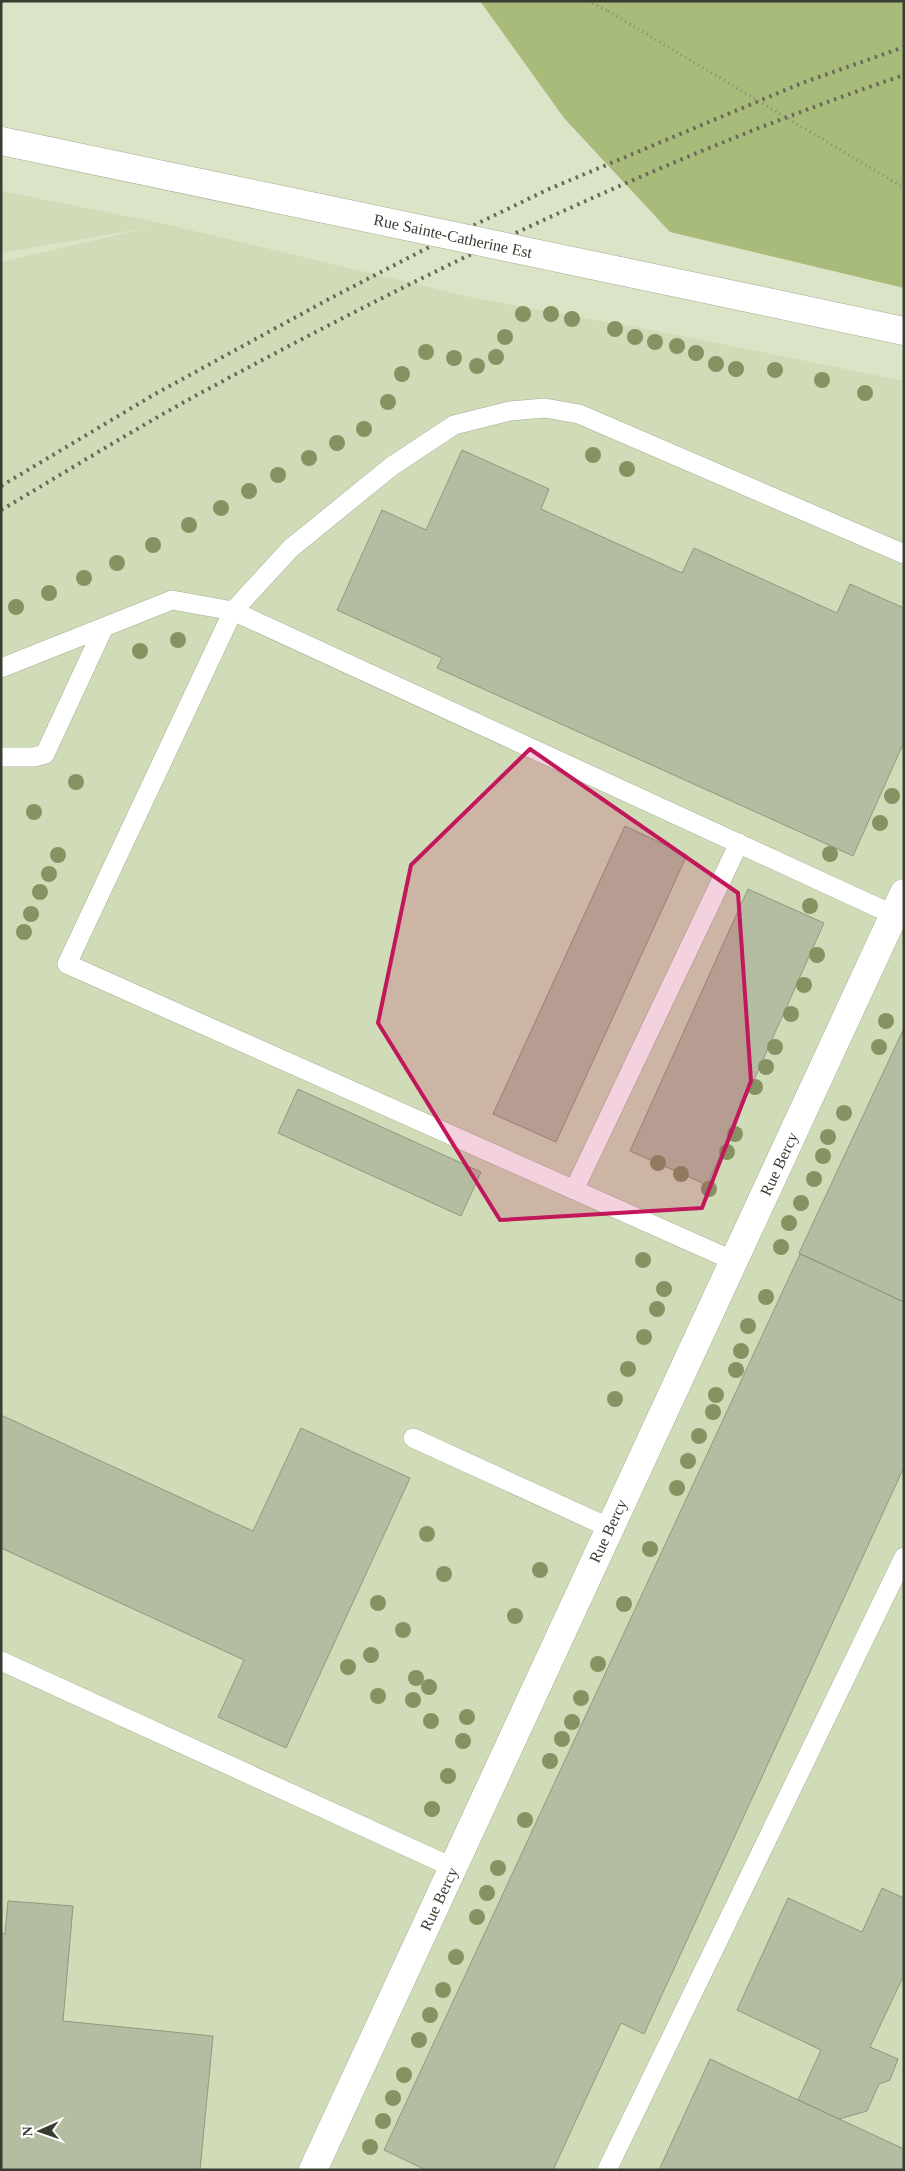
<svg xmlns="http://www.w3.org/2000/svg" width="905" height="2171" viewBox="0 0 905 2171" font-family="'Times New Roman',serif">
<rect width="100%" height="100%" fill="#dbe4c7"/>
<!-- built -->
<path fill="#d0dcb8" d="M1 191 165 224 470 297 678 335 904 381V2170H1V262L152 227 1 253Z"/>
<!-- green -->
<path fill="#a9bb7a" d="M480 1H904V288L670 232 564 118Z"/>
<!-- building -->
<path fill="#b4bda1" stroke="#90987d" d="M462 450 549 489 541 509 682 573 694 548 837 613 850 584 904 608V742L853 856 437 668 442 658 337 610 382 510 426 530Z
M625 826 687 855 556 1142 493 1114Z
M748 889 824 923 707 1185 630 1151Z
M904 1028V1302L799 1253Z
M298 1089 481 1172 461 1216 278 1133Z
M800 1254 904 1302V1467L644 2034 621 2023 553 2170H426L384 2150Z
M1 1415 253 1531 301 1428 410 1478 286 1748 218 1717 244 1660 1 1548Z
M882 1888 904 1898V1975L870 2047 898 2059 890 2080 879 2084 867 2111 839 2119 798 2100 821 2050 737 2010 788 1898 862 1932Z
M8 1901 73 1906 63 2021 213 2036 200 2170H1V1933L5 1934Z
M710 2059 904 2149V2170H659Z"/>
<g fill="none" stroke-linecap="round" stroke-linejoin="round">
<!-- lane casing -->
<g stroke="#a4ad91" stroke-width="20">
<path id="lane" d="M1 668 172 600 233 611 894 915
M1 757H34L45 754 104 627
M574 1190 739 843
M734 1261 67 964 233 611 291 548 392 466 454 425 510 411 545 408 579 414 904 554
M413 1438 610 1528
M1 1661 454 1868
M607 2170 904 1557"/>
</g>
<!-- street casing -->
<g stroke="#a4ad91" stroke-width="29">
<path id="street" d="M313 2170 904 893"/>
</g>
<!-- secondary casing -->
<g stroke="#a4ad91" stroke-width="29">
<path id="secondary" d="M758 300 904 331"/>
</g>
<!-- path -->
<path stroke="#858b77" stroke-width="3" stroke-dasharray="1 4" stroke-linecap="butt" d="M588 1 608 11"/>
<!-- lane -->
<use href="#lane" stroke="#fff" stroke-width="19"/>
<!-- street -->
<use href="#street" stroke="#fff" stroke-width="28"/>
<!-- secondary -->
<use href="#secondary" stroke="#fff" stroke-width="28"/>
<!-- rail -->
<path stroke="#656a59" stroke-width="4" stroke-dasharray="2.5 5" stroke-linecap="butt" d="M1 486 155 394 329 299 437 243 549 189 802 83 904 47
M1 510C66 472 131 431 197 395 424 272 659 158 904 75"/>
<!-- secondary-bridge casing -->
<g stroke="#a4ad91" stroke-width="29" stroke-linecap="butt">
<path id="secondary-bridge" d="M1 141 758 300"/>
</g>
<!-- path-bridge -->
<path stroke="#858b77" stroke-width="3" stroke-dasharray="1 4" stroke-linecap="butt" d="M608 11 904 188"/>
<!-- secondary-bridge -->
<use href="#secondary-bridge" stroke="#fff" stroke-width="28"/>
</g>
<!-- trees -->
<g fill="#869261">
<circle cx="523" cy="314" r="8"/>
<circle cx="551" cy="314" r="8"/>
<circle cx="572" cy="319" r="8"/>
<circle cx="615" cy="329" r="8"/>
<circle cx="505" cy="337" r="8"/>
<circle cx="635" cy="337" r="8"/>
<circle cx="655" cy="342" r="8"/>
<circle cx="677" cy="346" r="8"/>
<circle cx="426" cy="352" r="8"/>
<circle cx="696" cy="353" r="8"/>
<circle cx="496" cy="357" r="8"/>
<circle cx="454" cy="358" r="8"/>
<circle cx="716" cy="364" r="8"/>
<circle cx="477" cy="366" r="8"/>
<circle cx="736" cy="369" r="8"/>
<circle cx="775" cy="370" r="8"/>
<circle cx="402" cy="374" r="8"/>
<circle cx="822" cy="380" r="8"/>
<circle cx="865" cy="393" r="8"/>
<circle cx="388" cy="402" r="8"/>
<circle cx="364" cy="429" r="8"/>
<circle cx="337" cy="443" r="8"/>
<circle cx="593" cy="455" r="8"/>
<circle cx="309" cy="458" r="8"/>
<circle cx="627" cy="469" r="8"/>
<circle cx="278" cy="475" r="8"/>
<circle cx="249" cy="491" r="8"/>
<circle cx="221" cy="508" r="8"/>
<circle cx="189" cy="525" r="8"/>
<circle cx="153" cy="545" r="8"/>
<circle cx="117" cy="563" r="8"/>
<circle cx="84" cy="578" r="8"/>
<circle cx="49" cy="593" r="8"/>
<circle cx="16" cy="607" r="8"/>
<circle cx="178" cy="640" r="8"/>
<circle cx="140" cy="651" r="8"/>
<circle cx="76" cy="782" r="8"/>
<circle cx="892" cy="796" r="8"/>
<circle cx="34" cy="812" r="8"/>
<circle cx="880" cy="823" r="8"/>
<circle cx="830" cy="854" r="8"/>
<circle cx="58" cy="855" r="8"/>
<circle cx="49" cy="874" r="8"/>
<circle cx="40" cy="892" r="8"/>
<circle cx="810" cy="906" r="8"/>
<circle cx="31" cy="914" r="8"/>
<circle cx="24" cy="932" r="8"/>
<circle cx="817" cy="955" r="8"/>
<circle cx="804" cy="985" r="8"/>
<circle cx="791" cy="1014" r="8"/>
<circle cx="886" cy="1021" r="8"/>
<circle cx="775" cy="1047" r="8"/>
<circle cx="879" cy="1047" r="8"/>
<circle cx="766" cy="1067" r="8"/>
<circle cx="755" cy="1087" r="8"/>
<circle cx="844" cy="1113" r="8"/>
<circle cx="735" cy="1134" r="8"/>
<circle cx="828" cy="1137" r="8"/>
<circle cx="727" cy="1152" r="8"/>
<circle cx="823" cy="1156" r="8"/>
<circle cx="658" cy="1163" r="8"/>
<circle cx="681" cy="1174" r="8"/>
<circle cx="814" cy="1179" r="8"/>
<circle cx="709" cy="1189" r="8"/>
<circle cx="801" cy="1203" r="8"/>
<circle cx="789" cy="1223" r="8"/>
<circle cx="781" cy="1247" r="8"/>
<circle cx="643" cy="1260" r="8"/>
<circle cx="664" cy="1289" r="8"/>
<circle cx="766" cy="1297" r="8"/>
<circle cx="657" cy="1309" r="8"/>
<circle cx="748" cy="1326" r="8"/>
<circle cx="644" cy="1337" r="8"/>
<circle cx="741" cy="1351" r="8"/>
<circle cx="628" cy="1369" r="8"/>
<circle cx="736" cy="1370" r="8"/>
<circle cx="716" cy="1395" r="8"/>
<circle cx="615" cy="1399" r="8"/>
<circle cx="713" cy="1412" r="8"/>
<circle cx="699" cy="1436" r="8"/>
<circle cx="688" cy="1461" r="8"/>
<circle cx="677" cy="1488" r="8"/>
<circle cx="427" cy="1534" r="8"/>
<circle cx="650" cy="1549" r="8"/>
<circle cx="540" cy="1570" r="8"/>
<circle cx="444" cy="1574" r="8"/>
<circle cx="378" cy="1603" r="8"/>
<circle cx="624" cy="1604" r="8"/>
<circle cx="515" cy="1616" r="8"/>
<circle cx="403" cy="1630" r="8"/>
<circle cx="371" cy="1655" r="8"/>
<circle cx="598" cy="1664" r="8"/>
<circle cx="348" cy="1667" r="8"/>
<circle cx="416" cy="1678" r="8"/>
<circle cx="429" cy="1687" r="8"/>
<circle cx="378" cy="1696" r="8"/>
<circle cx="581" cy="1698" r="8"/>
<circle cx="413" cy="1700" r="8"/>
<circle cx="467" cy="1717" r="8"/>
<circle cx="431" cy="1721" r="8"/>
<circle cx="572" cy="1722" r="8"/>
<circle cx="562" cy="1739" r="8"/>
<circle cx="463" cy="1741" r="8"/>
<circle cx="550" cy="1761" r="8"/>
<circle cx="448" cy="1776" r="8"/>
<circle cx="432" cy="1809" r="8"/>
<circle cx="525" cy="1820" r="8"/>
<circle cx="498" cy="1868" r="8"/>
<circle cx="487" cy="1893" r="8"/>
<circle cx="477" cy="1917" r="8"/>
<circle cx="456" cy="1957" r="8"/>
<circle cx="443" cy="1990" r="8"/>
<circle cx="430" cy="2015" r="8"/>
<circle cx="419" cy="2040" r="8"/>
<circle cx="404" cy="2075" r="8"/>
<circle cx="393" cy="2098" r="8"/>
<circle cx="383" cy="2121" r="8"/>
<circle cx="370" cy="2147" r="8"/>
</g>
<!-- marked area -->
<path fill="#c2185b" fill-opacity="0.2" stroke="#c2185b" stroke-width="4" stroke-linejoin="round" d="M530 749 738 893 751 1081 702 1208 500 1220 378 1023 411 865Z"/>
<g text-anchor="middle" dominant-baseline="central" stroke-width="4" stroke-linejoin="round" paint-order="stroke">
<!-- street labels -->
<g font-size="16" fill="#393d31" stroke="#fff">
<text transform="translate(453 236) rotate(12)">Rue Sainte-Catherine Est</text>
<text transform="translate(779 1164) rotate(-65)">Rue Bercy</text>
<text transform="translate(608 1531) rotate(-65)">Rue Bercy</text>
<text transform="translate(439 1899) rotate(-65)">Rue Bercy</text>
</g>
</g>
<!-- border -->
<rect width="905" height="2171" fill="none" stroke="#393d31" stroke-width="5"/>
<!-- north arrow -->
<g transform="translate(40 2131) rotate(268)" stroke="#ffffff" stroke-width="4" paint-order="stroke">
<path d="M0-4L9 19L0 12L-9 19Z" fill="#393d31"/>
<text y="-8" font-size="14" font-weight="bold" text-anchor="middle" fill="#393d31">N</text>
</g>
</svg>
